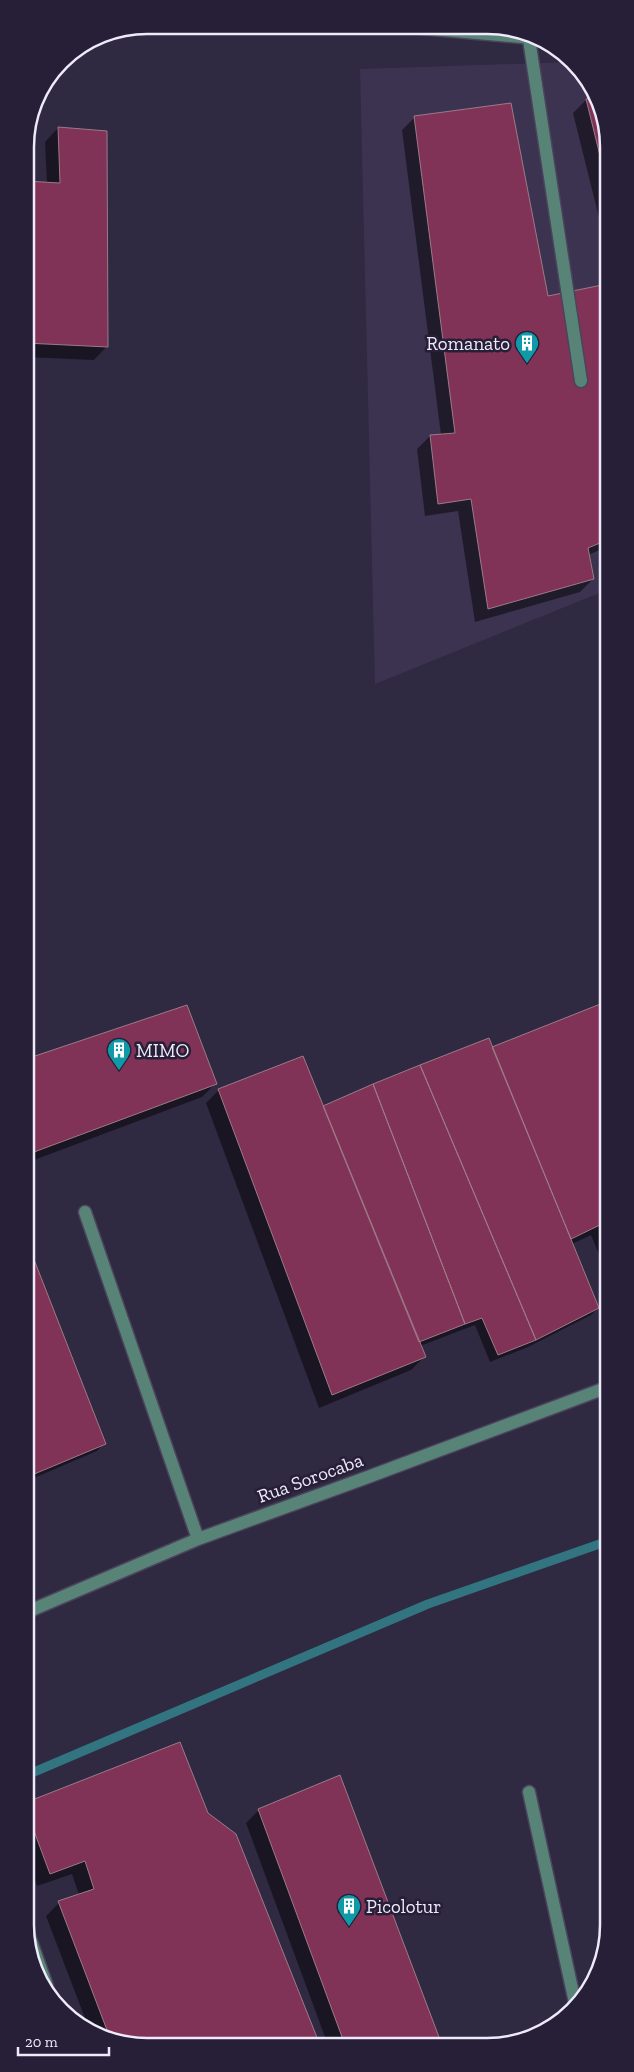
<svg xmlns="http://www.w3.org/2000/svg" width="634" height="2072" viewBox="0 0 634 2072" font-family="'Zilla Slab',serif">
<rect width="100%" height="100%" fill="#302942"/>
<!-- built -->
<path fill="#3c3351" d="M574 62 607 124V590L375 684 360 69Z"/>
<!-- shadow -->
<path fill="#0007" d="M586 100 607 124V250L573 113Z
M415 117 547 297 607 285V547L588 555 593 579 580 592 475 622 458 511 425 516 417 449 430 436 441 435 402 130Z
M58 128 107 346 94 360 25 357V182L47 183 45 142Z
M608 1003V1276L591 1235 572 1244 598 1308 591 1315 528 1347 490 1362 475 1325 420 1346 424 1357 411 1370 319 1408 206 1103 219 1090 323 1109 492 1049Z
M26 1060 215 1084 202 1097 26 1163Z
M26 1243 104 1443 97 1451 27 1481Z
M27 1803 207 1814 123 2045 88 2026 46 1916 59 1903 79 1895 72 1874 37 1886 27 1859Z
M259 1810 440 2045H328L246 1823Z"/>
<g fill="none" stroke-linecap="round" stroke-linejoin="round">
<!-- stream -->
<path stroke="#327581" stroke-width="9" d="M27 1775 428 1604 608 1541"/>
</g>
<!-- building -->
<path fill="#813257" stroke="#9c7b87" d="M593 97 607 124V184L586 99Z
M511 103 548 296 607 284V540L588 548 594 579 488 609 471 499 438 504 430 435 455 433 414 116Z
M58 127 107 131 108 347 25 343V181L60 183Z
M608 1001V1232L604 1223 571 1239 492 1047Z
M187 1005 217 1084 26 1155V1059Z
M489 1038 599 1308 536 1340 420 1065Z
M303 1056 426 1357 332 1395 218 1089Z
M420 1065 536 1340 498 1355 482 1318 465 1324 373 1084Z
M373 1084 465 1324 419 1342 323 1106Z
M26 1239 106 1444 27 1477Z
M180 1742 208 1813 236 1834 320 2045H123L110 2038 58 1901 94 1889 85 1861 50 1874 27 1812V1802Z
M340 1775 442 2045H345L258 1809Z"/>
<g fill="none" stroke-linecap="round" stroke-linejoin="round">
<!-- minor casing -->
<g stroke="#4b445c" stroke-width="15">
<path id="minor" d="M410 27 532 38
M529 39 581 381
M85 1212 198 1539
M27 1612 198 1539 368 1477 608 1387
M529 1792 576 2007
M27 1930 47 1986"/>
</g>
<!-- minor -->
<use href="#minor" stroke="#588478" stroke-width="12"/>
</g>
<!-- icons -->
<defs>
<g id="building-pin" transform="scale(1.25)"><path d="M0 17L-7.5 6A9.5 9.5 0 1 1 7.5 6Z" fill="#0f9aa8" stroke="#261f37"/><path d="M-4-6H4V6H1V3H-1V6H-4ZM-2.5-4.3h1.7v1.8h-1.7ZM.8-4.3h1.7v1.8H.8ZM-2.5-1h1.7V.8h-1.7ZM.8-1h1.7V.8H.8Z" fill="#fff"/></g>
</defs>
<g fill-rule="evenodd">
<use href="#building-pin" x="527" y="343"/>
<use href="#building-pin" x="119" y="1050"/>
<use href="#building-pin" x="349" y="1906"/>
</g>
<g text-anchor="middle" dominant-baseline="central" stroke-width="5" stroke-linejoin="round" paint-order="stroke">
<!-- poi labels -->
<g font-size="19" fill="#eeeafa" stroke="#261f37" text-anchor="start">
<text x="510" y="343" text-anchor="end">Romanato</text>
<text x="136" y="1050">MIMO</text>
<text x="366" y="1906">Picolotur</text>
</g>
<!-- street labels -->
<g font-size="19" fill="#eeeafa" stroke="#261f37">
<text transform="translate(310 1478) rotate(-20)">Rua Sorocaba</text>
</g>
</g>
<!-- crop -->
<path d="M0 0H634V2072H0ZM147 34H487A113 113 0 0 1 600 147V1925A113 113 0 0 1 487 2038H147A113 113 0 0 1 34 1925V147A113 113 0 0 1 147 34Z" fill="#261f37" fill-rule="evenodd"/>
<path fill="none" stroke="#eeeafa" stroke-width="2.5" d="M147 34H487A113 113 0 0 1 600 147V1925A113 113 0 0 1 487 2038H147A113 113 0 0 1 34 1925V147A113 113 0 0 1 147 34Z"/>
<!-- scale -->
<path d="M18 2047v8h91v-8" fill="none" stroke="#eeeafa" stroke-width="2.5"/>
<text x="25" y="2047" font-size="15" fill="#eeeafa" stroke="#261f37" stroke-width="4" paint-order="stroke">20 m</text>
</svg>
